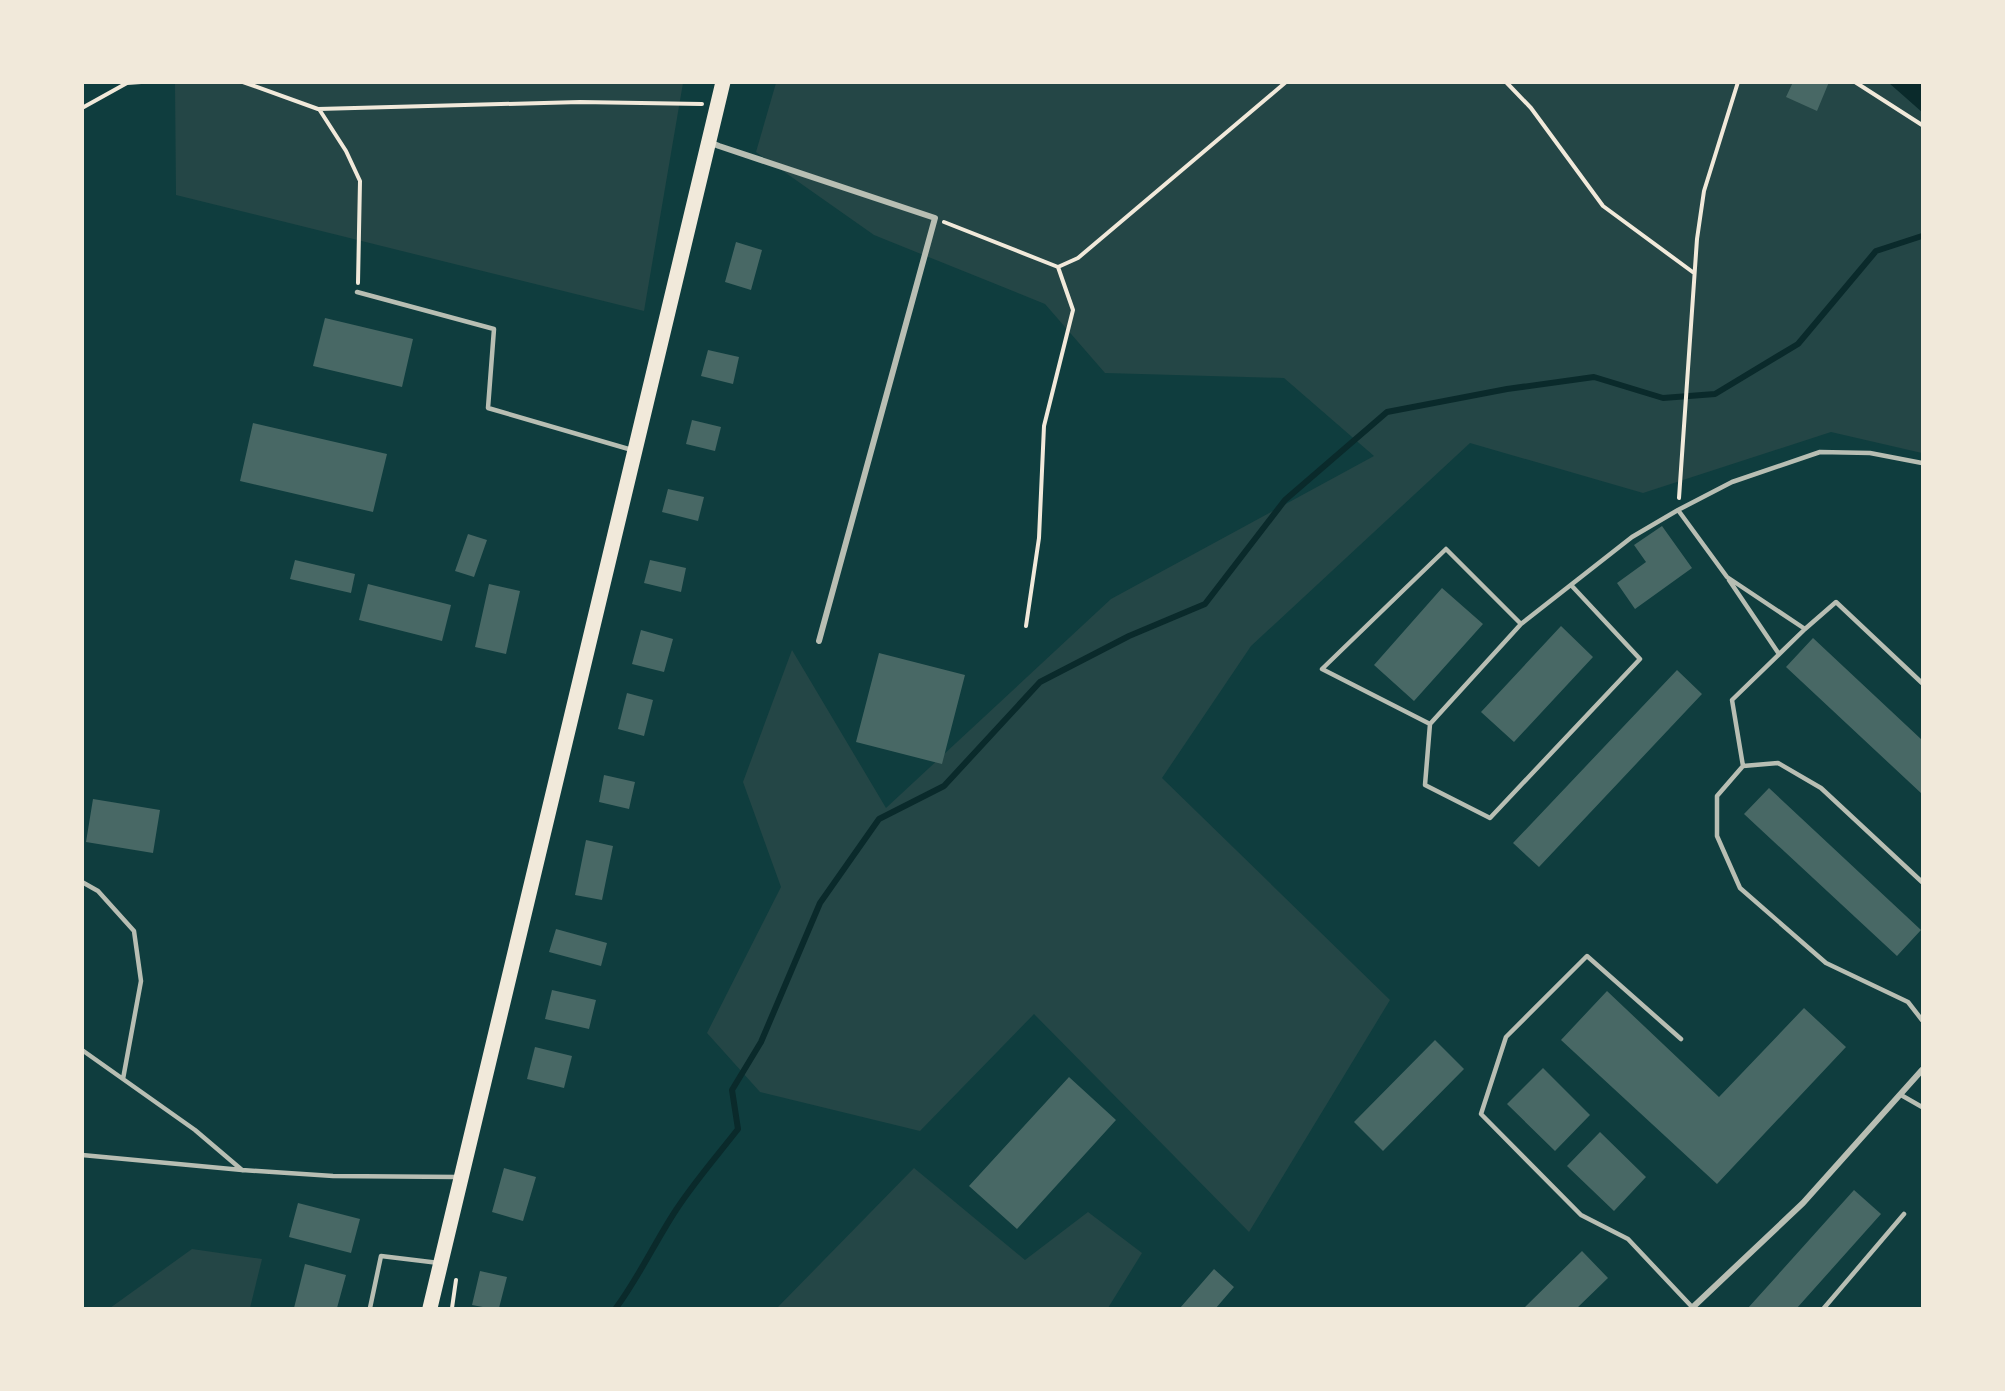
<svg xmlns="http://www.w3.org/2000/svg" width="2005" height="1391" viewBox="0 0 2005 1391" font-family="Commissioner,sans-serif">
<rect width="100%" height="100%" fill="#0f3d3e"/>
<!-- green -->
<path fill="#244646" d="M1889 82 1922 112V453L1831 432 1643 493 1470 443 1251 646 1162 778 1390 1000 1249 1232 1034 1014 920 1131 760 1092 707 1033 781 887 743 782 792 650 886 808 1111 599 1374 456 1284 378 1105 373 1045 304 874 235 756 152 776 83Z
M175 83H683L644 311 176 195Z
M914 1168 1025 1260 1088 1212 1142 1253 1108 1308H777Z
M192 1249 262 1259 250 1308H110Z"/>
<!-- water -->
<path fill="#0a2a2b" d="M1889 83H1922V112Z"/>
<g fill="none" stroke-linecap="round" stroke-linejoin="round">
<!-- stream -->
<path stroke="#0a2a2b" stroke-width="6" d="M616 1308C639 1277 655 1242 676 1210 695 1181 717 1156 738 1129L732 1090 761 1042 820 903 879 819 944 786 1040 682 1129 636 1205 604 1285 500 1387 412 1507 389 1594 377 1663 398 1715 394 1798 344 1876 251 1922 236"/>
</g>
<!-- building -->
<path fill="#486865" d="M1793 82H1829L1817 111 1786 97Z
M736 242 762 250 751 290 725 282Z
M325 318 413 339 402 387 313 366Z
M708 350 739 357 733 384 701 376Z
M692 420 721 427 715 451 686 444Z
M253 423 387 454 373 512 240 481Z
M668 489 704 497 698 521 662 512Z
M1662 526 1692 568 1635 609 1617 583 1646 562 1634 545Z
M468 534 487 540 474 577 455 571Z
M295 560 355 574 351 593 290 579Z
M650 560 686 568 681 592 644 583Z
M368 584 451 605 442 641 359 620Z
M489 584 520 591 506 654 475 647Z
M1442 588 1483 624 1414 701 1374 665Z
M1561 626 1593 657 1514 742 1481 712Z
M641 630 673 639 664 672 632 664Z
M1813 638 1922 740V794L1786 667Z
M879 653 965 675 942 764 856 742Z
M1677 670 1702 694 1539 867 1513 843Z
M627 693 653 700 644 736 618 729Z
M604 775 635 782 629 809 599 802Z
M1769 788 1921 930 1897 956 1744 814Z
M93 799 160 810 153 853 86 842Z
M586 840 613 846 602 900 575 895Z
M556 929 607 943 601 966 549 952Z
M552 990 596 1000 589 1029 545 1019Z
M1607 991 1719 1097 1804 1008 1846 1047 1717 1184 1561 1040Z
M1435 1040 1464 1069 1383 1151 1354 1122Z
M535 1047 572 1056 564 1088 527 1079Z
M1543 1068 1590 1115 1555 1151 1507 1104Z
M1069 1077 1116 1120 1017 1229 969 1186Z
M1600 1132 1646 1177 1614 1211 1567 1166Z
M504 1168 536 1177 523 1221 492 1212Z
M1854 1190 1881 1214 1797 1308H1748Z
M298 1203 360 1219 351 1253 289 1237Z
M1582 1251 1608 1278 1577 1308H1524Z
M305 1264 346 1275 337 1308H294Z
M1214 1269 1234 1287 1216 1308H1180Z
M480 1271 507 1277 499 1308H488L472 1305Z"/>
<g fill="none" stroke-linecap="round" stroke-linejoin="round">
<!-- path -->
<path stroke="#f1e9da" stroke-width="4" d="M243 82 318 109 580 102 702 104
M1506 82 1531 108 1603 206 1694 273
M1855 82 1922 125
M82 108 127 83 141 82
M319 109 346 151 360 181 358 283
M944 222 1058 267 1078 258 1286 82
M1679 498 1697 239 1704 191 1738 82
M1026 626 1039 538 1044 426 1073 310 1058 267
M452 1308 456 1280"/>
<!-- service -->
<path stroke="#b8beb3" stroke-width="4.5" d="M357 292 494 329 488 408 632 450
M1678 510 1727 577 1805 629 1836 602 1922 683
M1729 580 1779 654
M1571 585 1640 659 1490 818 1425 785 1430 724 1521 624 1632 537 1678 510 1732 482 1820 452 1870 453 1922 463
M1430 724 1322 669 1446 549 1521 624
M1743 766 1732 700 1805 629
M82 882 98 891 134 931 141 981 123 1079
M1922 882 1821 788 1778 763 1743 766 1717 796V836L1740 888 1826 963 1908 1002 1922 1020
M1681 1039 1587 956 1506 1037 1481 1114 1581 1215 1628 1239 1693 1308
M82 1050 195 1130 242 1170
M1901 1095 1922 1107
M82 1155 242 1170 333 1176 458 1177
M370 1308 381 1256 439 1263
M1824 1308 1904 1214"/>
<!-- minor -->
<path stroke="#b8beb3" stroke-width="6" d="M709 142 719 146 935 218 819 641
M1692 1308 1803 1203 1922 1070"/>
<!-- primary -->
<path stroke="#f1e9da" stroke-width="15" d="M430 1308 723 82"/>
</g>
<!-- border -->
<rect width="2005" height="1391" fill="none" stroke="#f1e9da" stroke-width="168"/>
</svg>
